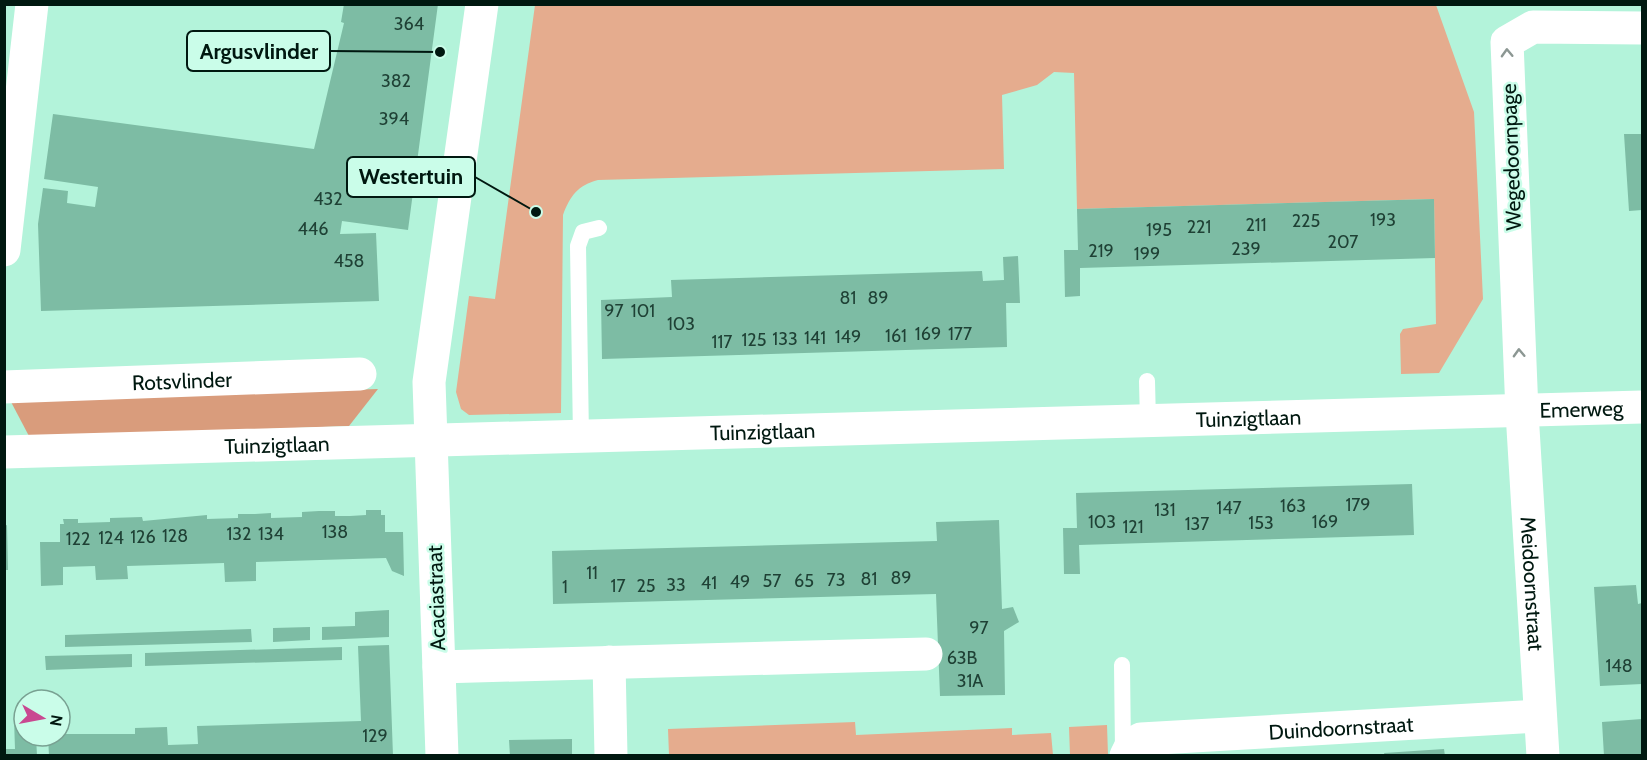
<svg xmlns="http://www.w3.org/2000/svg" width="1647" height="760" viewBox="0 0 1647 760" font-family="Cabin,sans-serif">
<rect width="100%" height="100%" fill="#b3f3da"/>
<!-- green -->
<path fill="#e5ac8e" d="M535 5H1436L1474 112 1483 299 1439 373 1401 374 1400 334 1403 329 1436 324 1434 199 1077 209 1074 73 1054 72 1037 85 1002 95 1004 169 598 180C578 185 570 196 563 215L561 413 469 415 461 409 456 392 469 296 495 299Z
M855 722 856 735 1012 728V735L1051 733 1053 755H669L668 729Z
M1107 725 1108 755H1070L1069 727Z"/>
<!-- forest -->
<path fill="#d99c7c" d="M378 389 349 426 30 438 10 400Z"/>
<!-- building -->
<path fill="#7dbca4" d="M344 4H438L408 230 342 221 340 234 376 233 379 301 41 311 38 224 43 188 68 191 67 203 95 207 98 187 44 179 53 114 314 149 344 23 341 22Z
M1624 134H1642V210L1629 211Z
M1434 199 1435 258 1080 268V296L1065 297 1064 250H1078L1077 209Z
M1018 256 1020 303H1006L1007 347 602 359 601 300 672 297 671 280 982 271 983 281 1004 280 1003 257Z
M1412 484 1414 535 1079 545 1080 574H1064L1063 528H1077L1076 493Z
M366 510H381V515H385V532H403L404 576 392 571 386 558 320 560 256 562V581L225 582 224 563 127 566 128 579 96 580 95 566 63 567V585L41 586 40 542H60V524H64L63 519H78V523L110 522V518L142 517 143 521 207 515V519L238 518V514H255L271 513V518L302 517V512L319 511H335V516H350L366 515Z
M999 520 1002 609 1013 607 1019 622 1004 631 1005 695 940 696 936 594 553 604 552 551 937 541 936 522Z
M7 525 8 570H4V526Z
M1636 585 1638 604 1642 603V684L1600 686 1594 587Z
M389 610V637L322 640V627L355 626V612Z
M310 627V640L273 642V628Z
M251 629 252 642 65 647V635Z
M389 645 393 756H49L48 736 60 734H135V728L167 727 168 745 198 744 197 726 361 721 358 646Z
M342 647V660L145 666V653Z
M132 654V667L46 670 45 656Z
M14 719H24V736H36L37 756H4V749H15Z
M1642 719V756H1604L1602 722Z
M572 739V756H510L509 740Z
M1444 749 1445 756H1385L1384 753Z"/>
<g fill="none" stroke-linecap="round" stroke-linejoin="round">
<!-- lane -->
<path stroke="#fff" stroke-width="16" d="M1147 381 1148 422
M581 437 578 246 583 232 599 228
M1122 665 1123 751"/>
<!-- street -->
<g stroke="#fff" stroke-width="33">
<path d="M4 250 32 4"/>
<path id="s1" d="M4 387 360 374"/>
<path d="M1522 412 1507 42 1533 27 1642 28"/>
<path d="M609 662 611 756"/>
<path d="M439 667 926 654"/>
<path d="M442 756 429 382 482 4"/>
<path id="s2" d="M1126 756 1132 744 1141 739 1540 716"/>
</g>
<!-- secondary -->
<g stroke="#fff" stroke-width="33">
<path id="s3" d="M1522 412 1543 756"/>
<path id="s4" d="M4 452 1642 407"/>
</g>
</g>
<!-- one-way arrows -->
<defs><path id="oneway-chevron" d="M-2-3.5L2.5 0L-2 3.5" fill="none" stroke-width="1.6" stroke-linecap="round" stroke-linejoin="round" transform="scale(1.5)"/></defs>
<g stroke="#8c9793">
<use href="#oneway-chevron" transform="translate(1507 53) rotate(-92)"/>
<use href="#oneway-chevron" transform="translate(1519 353) rotate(-92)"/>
</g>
<g text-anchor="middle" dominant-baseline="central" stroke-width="5" stroke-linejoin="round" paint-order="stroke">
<!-- number labels -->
<g font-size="18" fill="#1f4135">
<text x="409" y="24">364</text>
<text x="396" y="81">382</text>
<text x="394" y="119">394</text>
<text x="328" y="199">432</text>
<text x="1383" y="220">193</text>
<text x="1306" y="221">225</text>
<text x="1256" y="225">211</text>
<text x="1199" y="227">221</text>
<text x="313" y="229">446</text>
<text x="1159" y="230">195</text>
<text x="1343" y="242">207</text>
<text x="1246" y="249">239</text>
<text x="1101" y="251">219</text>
<text x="1147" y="254">199</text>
<text x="349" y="261">458</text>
<text x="848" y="298">81</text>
<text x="878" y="298">89</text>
<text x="614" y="311">97</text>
<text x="643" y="311">101</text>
<text x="681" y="324">103</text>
<text x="928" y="334">169</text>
<text x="960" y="334">177</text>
<text x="896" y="336">161</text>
<text x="848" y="337">149</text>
<text x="815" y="338">141</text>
<text x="785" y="339">133</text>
<text x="754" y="340">125</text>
<text x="722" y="342">117</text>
<text x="1358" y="505">179</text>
<text x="1293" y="506">163</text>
<text x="1229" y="508">147</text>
<text x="1165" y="510">131</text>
<text x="1102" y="522">103</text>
<text x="1325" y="522">169</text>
<text x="1261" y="523">153</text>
<text x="1197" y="524">137</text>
<text x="1133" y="527">121</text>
<text x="335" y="532">138</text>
<text x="239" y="534">132</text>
<text x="271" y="534">134</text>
<text x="175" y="536">128</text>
<text x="143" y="537">126</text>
<text x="111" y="538">124</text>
<text x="78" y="539">122</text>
<text x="592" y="573">11</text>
<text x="901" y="578">89</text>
<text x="869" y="579">81</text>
<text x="836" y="580">73</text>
<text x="772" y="581">57</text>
<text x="804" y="581">65</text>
<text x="740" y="582">49</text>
<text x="709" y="583">41</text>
<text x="676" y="585">33</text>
<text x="618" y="586">17</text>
<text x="646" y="586">25</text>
<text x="565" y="587">1</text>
<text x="979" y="628">97</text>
<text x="962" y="658">63B</text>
<text x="1619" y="666">148</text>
<text x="970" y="681">31A</text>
<text x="375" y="736">129</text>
</g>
<!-- street labels -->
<g font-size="21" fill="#001810" stroke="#cafde9">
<text transform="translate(1511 157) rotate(-92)">Wegedoornpage</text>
<text stroke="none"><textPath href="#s1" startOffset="178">Rotsvlinder</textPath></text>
<text stroke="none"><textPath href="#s4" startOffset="1578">Emerweg</textPath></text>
<text stroke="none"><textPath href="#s4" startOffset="1245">Tuinzigtlaan</textPath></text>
<text stroke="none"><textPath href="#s4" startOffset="759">Tuinzigtlaan</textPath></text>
<text stroke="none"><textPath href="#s4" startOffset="273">Tuinzigtlaan</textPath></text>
<text stroke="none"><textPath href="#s3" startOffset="172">Meidoornstraat</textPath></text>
<text transform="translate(436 598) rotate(-92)">Acaciastraat</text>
<text stroke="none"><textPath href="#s2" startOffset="224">Duindoornstraat</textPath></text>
</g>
</g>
<!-- callouts -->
<path fill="none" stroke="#001810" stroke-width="2" d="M440 52L330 51M536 212L475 177"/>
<g fill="#001810" stroke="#cafde9" stroke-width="2">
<circle cx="440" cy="52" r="6"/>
<circle cx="536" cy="212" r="6"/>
</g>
<g fill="#cafde9" stroke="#001810" stroke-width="2">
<rect x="187" y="31" width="143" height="40" rx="6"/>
<rect x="347" y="157" width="128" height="40" rx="6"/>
</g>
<g font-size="22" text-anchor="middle" font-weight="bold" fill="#001810">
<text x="259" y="59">Argusvlinder</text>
<text x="411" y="184">Westertuin</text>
</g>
<!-- border -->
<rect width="1647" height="760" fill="none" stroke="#001810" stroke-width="12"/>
<!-- north arrow -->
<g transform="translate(42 718) rotate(100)"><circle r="28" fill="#cafde9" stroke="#79a192" stroke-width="1.5"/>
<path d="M0-4.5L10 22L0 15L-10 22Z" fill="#c94891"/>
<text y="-9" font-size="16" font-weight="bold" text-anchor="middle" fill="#001810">N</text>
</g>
</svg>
